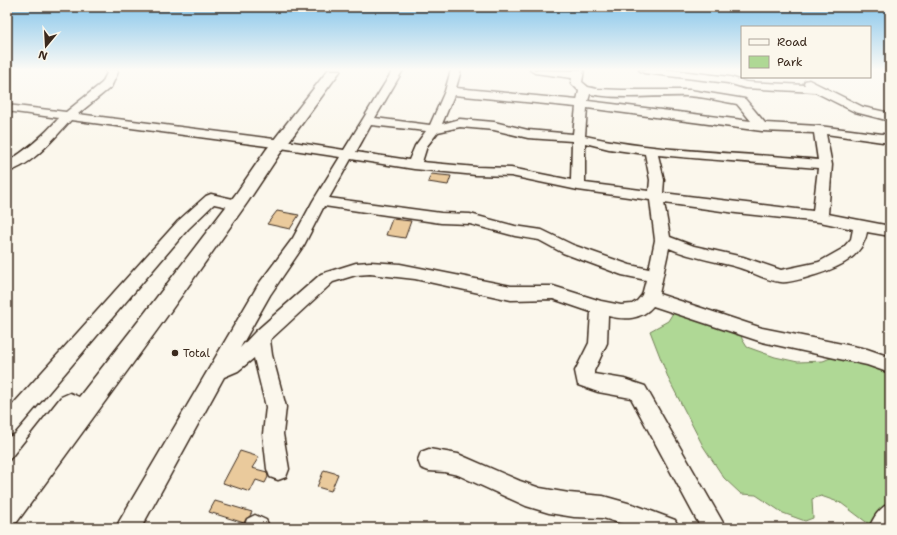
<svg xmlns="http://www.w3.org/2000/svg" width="897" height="535" viewBox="0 0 897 535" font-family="'Shantell Sans',sans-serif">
<rect width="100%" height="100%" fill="#fbf7ec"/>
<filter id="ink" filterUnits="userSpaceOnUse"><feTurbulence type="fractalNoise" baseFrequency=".025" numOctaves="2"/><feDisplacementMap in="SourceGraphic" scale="8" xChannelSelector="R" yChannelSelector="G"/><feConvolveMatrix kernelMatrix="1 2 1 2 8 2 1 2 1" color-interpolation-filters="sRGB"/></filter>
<g filter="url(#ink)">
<!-- green -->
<path fill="#afd895" stroke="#75815a" d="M676 308 741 332 742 339 747 347 775 357 798 362 823 361 838 355 890 369V528H874L841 503 821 496 812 499 813 518 805 521 783 513 756 495 741 494 724 478 703 446 669 380 650 331 668 321Z"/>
<!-- building -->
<path fill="#eaca9c" stroke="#3b2a1e" d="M431 174 451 176 448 185 428 182Z
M277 211 299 215 290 229 267 224Z
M392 219 411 221 405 238 386 235Z
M240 451 259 457 252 468 267 472 268 477 265 483 256 480 250 492 223 483Z
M324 470 338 474 331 491 317 487Z
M215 501 252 512 250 516 246 519 244 523 209 512Z"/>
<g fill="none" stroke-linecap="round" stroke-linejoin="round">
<!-- minor casing -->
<g stroke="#3b2a1e" stroke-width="3">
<path id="minor" d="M105 70H117L118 72 111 87 78 114 274 139 344 150 393 70H403L375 118 430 125 445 91 451 70H461L456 88 577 100 579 91 571 83 572 78 535 73 530 70 573 71 574 70H584L582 82 588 87 597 89 622 90H690L745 99 765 123 819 126 890 135V143L826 134 832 165 828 214 890 226V236L867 232C862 261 830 271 805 278 797 280 788 283 781 282 766 281 753 272 740 268 716 261 692 258 669 248L659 294 762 328 867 349 890 357V373L867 365 762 342 653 306C641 320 625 320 608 316L607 343 594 371V374L624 379 645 386 726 528H701L631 398 598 392 578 385 575 371 589 343 591 312 553 299 511 300 415 279 370 274 356 275 333 282 270 340 272 355 286 407 283 434 289 469 286 477 278 480 270 477 267 469 263 434 266 407 254 358 238 371 224 377 141 528H116L120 520 258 285 293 238 313 201 340 157 274 147 71 120C54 138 32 166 7 172V162C27 150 43 136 59 118L7 111V105L66 112 102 83 107 73ZM590 94C622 100 655 95 688 96 705 97 721 101 737 104L751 121 588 101ZM454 95 576 107 573 134 528 130 494 122 460 119 442 124ZM587 108 762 131 814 133 818 160C740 152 661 153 585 136ZM371 125 426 131 415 146 409 160 356 152ZM460 127 494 130 528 138 572 141 571 180 511 168 476 167 422 162 427 146 438 132ZM585 143 609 149 645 154 650 180 649 191 585 183ZM658 155C712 160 765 163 818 168L813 211 663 193 664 180ZM351 159 414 169 476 175 511 176 578 190 650 200 655 240 649 269 630 265 573 245 542 230 515 226 470 214 441 213 329 198ZM664 203 736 213 820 222 853 229 851 239 842 249 819 262 781 270 743 257 694 246 670 237ZM324 206 441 223 470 224 515 236 539 240 563 253 622 275 646 280 642 295 637 301 632 304 621 305 601 301 553 286H511L400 264 370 262 356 263 321 274 255 332 240 348 270 295 304 245Z
M639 70H672L730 77 746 82 805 85 804 83 805 81 809 80 863 107 890 113V121L855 112 815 92 745 88 728 83 644 73Z
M211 194 233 199 235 202 233 205 228 207 214 204 188 229 14 433 7 436V411L178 221 206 196Z
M429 449 458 454 520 481 540 488 569 493 603 496 635 505 675 520 679 528H636L603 518 574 517 549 513 526 506 458 475 444 472 429 471 421 468 418 460 421 452Z
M890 503V528H869C874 517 879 508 890 503Z
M255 515 266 520 270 528H244L247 519Z"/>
</g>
<!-- major casing -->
<g stroke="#3b2a1e" stroke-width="3">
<path id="major" d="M328 70H341L279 155 247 203 160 326 17 522 7 526V465L61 397 70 393 79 397 144 314 235 195 266 150Z"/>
</g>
<!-- minor -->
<use href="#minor" fill="#fbf7ec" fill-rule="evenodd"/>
<!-- major -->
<use href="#major" fill="#fbf7ec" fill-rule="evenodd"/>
</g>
</g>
<!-- sky -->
<linearGradient id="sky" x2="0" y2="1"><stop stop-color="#85c5eb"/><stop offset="0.48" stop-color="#fdfbf6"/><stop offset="1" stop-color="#fdfbf6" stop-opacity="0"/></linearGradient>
<rect width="897" height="145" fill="url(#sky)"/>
<!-- markers -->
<circle fill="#3b2a1e" stroke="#fbf7ec" stroke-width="1.5" cx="175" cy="353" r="4"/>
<g text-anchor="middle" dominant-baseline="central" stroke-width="3" stroke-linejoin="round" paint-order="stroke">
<!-- poi labels -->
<g font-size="11" fill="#3b2a1e" stroke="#fbf7ec" text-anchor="start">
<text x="183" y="353">Total</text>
</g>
</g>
<!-- margin -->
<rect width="897" height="535" fill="none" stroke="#fbf7ec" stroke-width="24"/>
<rect x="12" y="12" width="873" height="511" fill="none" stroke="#3b2a1e" stroke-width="1.5" filter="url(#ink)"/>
<!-- legend -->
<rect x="741" y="26" width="130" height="52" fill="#fbf7ec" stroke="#aea59a"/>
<rect x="749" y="39" width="20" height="6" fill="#fbf7ec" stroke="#aea59a"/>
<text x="777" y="46" font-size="12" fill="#3b2a1e">Road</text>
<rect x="749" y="56" width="20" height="12" fill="#afd895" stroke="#aea59a"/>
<text x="777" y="66" font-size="12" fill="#3b2a1e">Park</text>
<!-- north arrow -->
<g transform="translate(46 46) rotate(198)" stroke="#fbf7ec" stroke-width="3" paint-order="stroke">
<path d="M0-3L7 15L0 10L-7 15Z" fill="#3b2a1e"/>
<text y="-6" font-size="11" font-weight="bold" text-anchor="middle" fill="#3b2a1e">N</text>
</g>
</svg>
